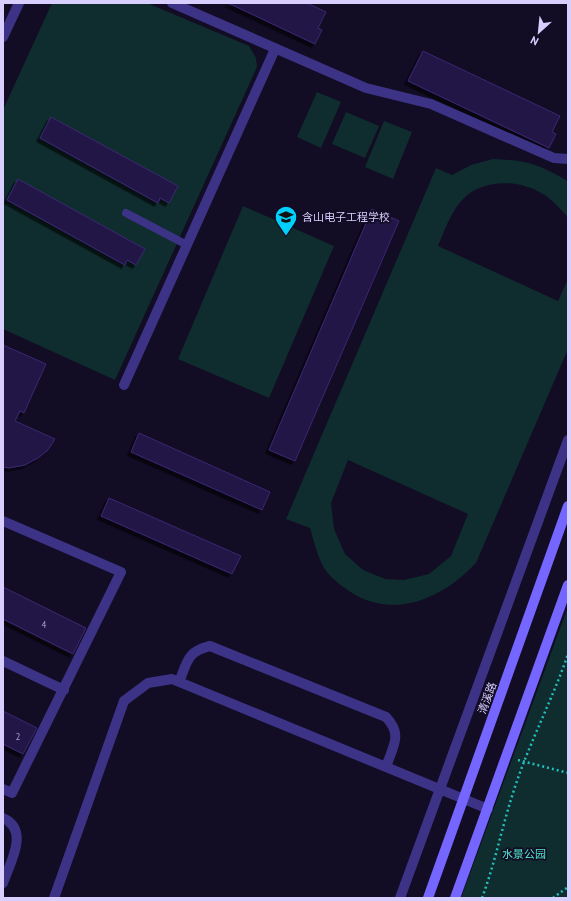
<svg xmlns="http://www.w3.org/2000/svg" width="571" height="901" viewBox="0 0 571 901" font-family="'PT Sans','Noto Sans SC',sans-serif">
<defs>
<filter id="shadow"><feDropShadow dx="-3.5" dy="3.5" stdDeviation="0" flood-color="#0009"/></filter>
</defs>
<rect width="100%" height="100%" fill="#120c24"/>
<!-- green -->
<path fill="#0f2d2e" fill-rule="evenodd" d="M52 3H147L249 46 256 58 257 67 115 380 3 329V110Z
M317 92 341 102 321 148 297 137Z
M346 112 379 126 365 158 332 144Z
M384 121 412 132 393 179 365 167Z
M493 159C526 160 538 164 566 180L568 183V220L566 215C559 208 551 198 541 193 516 178 476 179 458 205 449 217 444 232 438 246L558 301 568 279V349L476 563C443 598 394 621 349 591 339 584 329 577 323 566 317 555 314 541 310 528L286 519 436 168 452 175 471 165ZM348 460 468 514 451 556 429 574 404 580 385 579 363 570 345 554 334 529 331 503Z
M243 206 334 246 269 398 178 359Z
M568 607V898H461Z"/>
<!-- building -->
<path fill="#241746" stroke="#3b2774" filter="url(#shadow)" d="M228 3H307L326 12 318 28 322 30 315 44Z
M423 51 560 116 552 132 556 134 549 148 408 81Z
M51 117 178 186 169 203 160 198 158 203 40 138Z
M18 179 145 249 136 265 127 260 125 265 7 200Z
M372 209 399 221 295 461 269 450Z
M3 345 46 364 24 413 20 411 15 421 55 439 48 450 38 458 25 465 9 468 3 467Z
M139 433 270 492 262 510 131 452Z
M109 498 241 556 232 574 101 516Z
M3 587 86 628 73 654 3 619Z
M3 711 37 728 23 754 3 744Z"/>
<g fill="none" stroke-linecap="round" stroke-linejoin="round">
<!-- path -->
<path stroke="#25bcbd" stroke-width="2.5" stroke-dasharray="2 3" stroke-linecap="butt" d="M518 760 568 773
M482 898C495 863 502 827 513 793 528 745 552 701 568 654
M553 898 568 887"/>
<!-- service -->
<path stroke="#3c3387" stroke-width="8" d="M126 213 187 245"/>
<!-- minor -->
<path stroke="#3c3387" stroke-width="10" d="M172 3 366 88 431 104 554 158 568 159
M3 37 19 3
M124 385 275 49
M3 521 121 572 12 793 3 789
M3 661 64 690
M179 682C187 663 187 651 210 646L386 717C403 735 393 746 386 767
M3 818C30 830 10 863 3 883
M54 898 124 701 148 683 172 679 488 809
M400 898 568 440"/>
<!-- secondary -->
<path stroke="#7466ff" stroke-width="10" d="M428 898 568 506
M455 898 568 585"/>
</g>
<!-- icons -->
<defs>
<g id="school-pin" transform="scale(1.15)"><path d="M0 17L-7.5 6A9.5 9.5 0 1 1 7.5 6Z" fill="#00d0fa" stroke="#120c24"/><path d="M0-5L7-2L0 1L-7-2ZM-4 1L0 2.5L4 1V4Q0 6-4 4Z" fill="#111"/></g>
</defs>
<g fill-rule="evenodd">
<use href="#school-pin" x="286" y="217"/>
</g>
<g text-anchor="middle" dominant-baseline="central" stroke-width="3.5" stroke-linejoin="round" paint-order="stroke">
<!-- number labels -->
<g font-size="9" fill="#aba1d1">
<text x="44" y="624">4</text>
<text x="18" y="736">2</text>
</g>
<!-- poi labels -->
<g font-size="11" fill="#d8cfff" stroke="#120c24" text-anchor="start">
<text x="302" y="217">含山电子工程学校</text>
</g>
<!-- street labels -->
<g font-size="11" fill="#d8cfff" stroke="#120c24">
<text transform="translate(487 698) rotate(-70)">清溪路</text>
</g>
<!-- park labels -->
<g font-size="11" fill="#52e8cd" stroke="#120c24">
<text x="524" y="854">水景公园</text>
</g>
</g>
<!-- border -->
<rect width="571" height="901" fill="none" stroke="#d8cfff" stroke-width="8"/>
<!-- north arrow -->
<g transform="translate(539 32) rotate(207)" stroke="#120c24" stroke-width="3" paint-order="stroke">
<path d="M0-3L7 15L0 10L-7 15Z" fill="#d8cfff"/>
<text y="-6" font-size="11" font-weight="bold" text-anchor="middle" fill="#d8cfff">N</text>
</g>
</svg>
